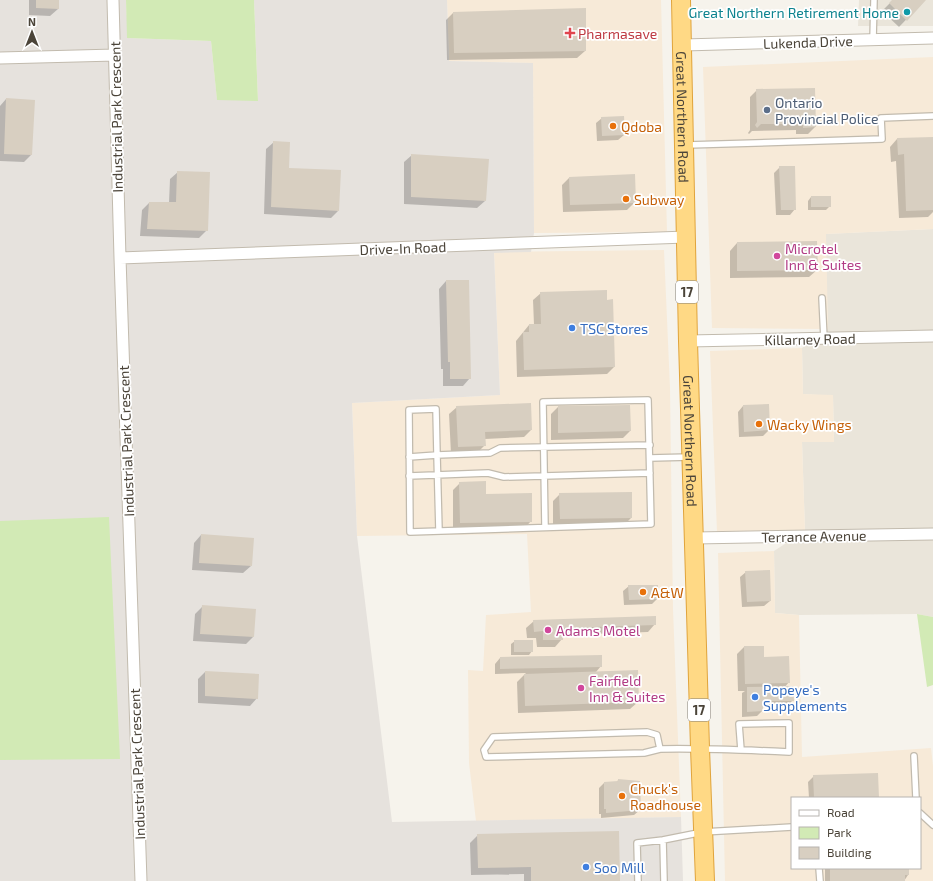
<svg xmlns="http://www.w3.org/2000/svg" width="933" height="881" viewBox="0 0 933 881" font-family="'Exo 2',sans-serif">
<rect width="100%" height="100%" fill="#f6f3ec"/>
<!-- residential -->
<path fill="#eae5da" d="M859 0H933V26H858Z
M933 229V617L917 614 799 615 775 613 774 551 805 531 802 442H834L833 396 803 394 802 348 828 329 825 234Z"/>
<!-- commercial -->
<path fill="#f7ead8" fill-rule="evenodd" d="M447 0H661L667 232 534 233 533 63 449 61Z
M933 57V229L826 234 828 329 712 328 703 67Z
M664 250 670 388 673 609 681 817 476 821 469 763 468 670 483 671 486 615 531 612 527 534 357 536 352 403 500 395 494 252Z
M802 348 803 394 833 395 834 442H802L805 531 717 532 710 351Z
M774 551 775 613 799 615 802 757 931 748 933 766V881H725L718 553ZM792 798H920V868H792Z"/>
<!-- industrial -->
<path fill="#e6e2dd" d="M0 0H126L128 38 211 41 217 99 258 100 254 0H447L449 61 533 63 534 233 531 252 494 253 500 395 352 403 357 536 392 822 681 817 683 881H0Z"/>
<!-- green -->
<path fill="#d2eab5" d="M126 0H254L258 101 217 100 211 41 127 38Z
M109 517 120 759 0 760V521Z
M917 614 933 617V685L927 687Z"/>
<!-- shadow -->
<path fill="#0003" d="M29 0H58V9L50 16 29 15Z
M893 0H925L899 27 882 11Z
M453 13 585 51 577 58 447 60 446 20Z
M757 90 815 127 808 134H796V130L752 131 749 134 748 133 750 130V97Z
M6 99 32 154 24 162 0 161V106Z
M602 118 624 135 618 140 597 141 596 123Z
M933 138V212L928 217 899 218 896 161 891 162 890 147 897 139Z
M274 142 288 169 338 211 331 218 264 214 266 149Z
M412 155 485 201 477 208 404 204V162Z
M780 167 795 209 790 215H776L774 173Z
M178 172 207 230 199 238 140 236 142 210 149 203H169L170 179Z
M569 178 635 202 627 210 563 212 562 185Z
M811 197 830 206 826 210H808V201Z
M816 242 817 270 809 277 730 278V251L737 243Z
M446 281 470 378 463 386H443V369H441L439 289Z
M541 293 614 367 607 374 517 377 516 341 529 325H534L533 300Z
M530 404 531 430 524 437 485 439V445L477 453 451 454 449 414 457 407Z
M743 406 769 430 763 436 739 437 738 412Z
M558 407 630 431 623 438 551 440V414Z
M460 483 485 495 531 521 524 529 453 530V490Z
M631 493V518L624 525 553 526V501L560 494Z
M201 535 251 566 243 573 192 570 194 543Z
M746 572 770 601 764 606 742 607 740 577Z
M629 586 657 599 652 604 624 605 623 591Z
M202 607 255 610 253 637 246 644 193 641 195 614Z
M534 621 655 624 648 632 562 635V639L555 647H537L536 638H527L526 628Z
M515 641 532 651 529 655H511V644Z
M744 647 763 658 789 682 784 688 793 700 787 706H762V711L757 716 742 717V693L745 691H738L737 654Z
M500 658 601 666 596 672 638 702 630 709 518 713 517 682 526 673 495 674V664Z
M205 672 257 698 250 706 198 703V679Z
M814 776 878 798H809L808 782Z
M618 780 640 810 634 815 601 818V814H599V788L604 783 617 782Z
M478 835 619 881H524V874L471 875 470 843Z
M825 868H908V875L904 881H825Z"/>
<!-- building -->
<path fill="#d8cfc1" d="M36 0H59V9L36 8Z
M892 0H926L907 21 889 3Z
M586 8V51L454 53 453 12Z
M815 88 816 127 803 128V124H761L757 128 755 125 757 122 756 89Z
M6 98 35 100 32 155 4 154Z
M624 116 625 135 602 136 601 117Z
M933 137V210L906 211 904 154 898 155 897 138Z
M273 141 290 142 289 168 341 170 339 211 271 207Z
M411 154 489 159 486 201 411 197Z
M779 166H795L796 210H781Z
M177 171 210 172 208 231 147 229 149 202H176Z
M635 174 636 203 570 205 569 177Z
M811 196H831V207H811Z
M817 241 818 270 737 271V242Z
M446 280H469L471 379H450V362H448Z
M607 290V300L613 299 615 367 524 370 523 332H529V324H541L540 292Z
M531 403 532 430 485 432 486 446 458 447 456 406Z
M769 404 770 430 744 432 743 405Z
M630 405 631 431 558 433V406Z
M486 481V494L532 493V522L460 523 459 482Z
M632 492V518L560 519 559 493Z
M201 534 254 538 252 566 199 563Z
M770 570 771 601 747 602 745 571Z
M628 585H658V599L629 600Z
M202 605 256 609 254 637 200 634Z
M656 616V625L563 628V640H543V631L534 632 533 620Z
M514 640H533V652H514Z
M744 646H764V657L789 656 790 683 745 684Z
M602 655V667L500 669V657Z
M638 670 639 702 525 706 524 674Z
M205 671 259 674 258 699 205 696Z
M793 686 794 701H763V711L747 712V687Z
M878 773 879 798H814L813 775Z
M618 779 640 781 641 810 606 813V809H604V782L618 781Z
M619 831 620 881H531V867L478 868 477 834Z
M830 868H909V875H905V881H830Z"/>
<g fill="none" stroke-linecap="round" stroke-linejoin="round">
<!-- service casing -->
<g stroke="#c2bbae" stroke-width="8">
<path id="service" d="M873 40 874 0
M687 145 882 139 881 118 933 116
M822 298 824 339
M409 457 437 455 436 409 409 410 410 532 651 524 648 400 543 402 545 527
M650 458 690 457
M409 476 488 473 504 477 650 473
M439 531 437 455 490 453 500 448 650 445
M660 749 644 753 486 757 484 750 493 737 647 732 657 735 660 749C703 748 746 750 789 752V723L739 724 741 750
M914 756 916 798
M920 813 933 825
M819 868 820 881
M638 881 637 843 663 840
M664 881 663 840 703 832 792 827"/>
</g>
<!-- minor casing -->
<g stroke="#c2bbae" stroke-width="13">
<path id="minor" d="M113 0 120 258 141 881
M684 45 933 38
M0 58 115 55
M120 258 686 237
M688 341 933 336
M695 538 933 534"/>
</g>
<!-- trunk casing -->
<g stroke="#e0a43c" stroke-width="20">
<g id="trunk">
<path id="s1" d="M681 0 688 341 700 748 705 881"/>
</g>
</g>
<!-- service -->
<use href="#service" stroke="#fff" stroke-width="5.5"/>
<!-- minor -->
<use href="#minor" stroke="#fff" stroke-width="11"/>
<!-- trunk -->
<use href="#trunk" stroke="#ffd985" stroke-width="18"/>
</g>
<!-- markers -->
<circle fill="#0f9aa8" stroke="#fff" stroke-width="1.5" cx="907" cy="12" r="4"/>
<path fill="#e0444e" stroke="#fff" stroke-width="1.5" d="M568 27h4v4h4v4h-4v4h-4v-4h-4v-4h4z"/>
<circle fill="#5c6f8a" stroke="#fff" stroke-width="1.5" cx="767" cy="110" r="4"/>
<g fill="#e8710a" stroke="#fff" stroke-width="1.5">
<circle cx="613" cy="126" r="4"/>
<circle cx="626" cy="199" r="4"/>
<circle cx="759" cy="424" r="4"/>
<circle cx="643" cy="592" r="4"/>
<circle cx="622" cy="796" r="4"/>
</g>
<g fill="#d1479c" stroke="#fff" stroke-width="1.5">
<circle cx="777" cy="256" r="4"/>
<circle cx="548" cy="630" r="4"/>
<circle cx="581" cy="688" r="4"/>
</g>
<g fill="#3f7fe0" stroke="#fff" stroke-width="1.5">
<circle cx="572" cy="328" r="4"/>
<circle cx="755" cy="697" r="4"/>
<circle cx="586" cy="867" r="4"/>
</g>
<g text-anchor="middle" dominant-baseline="central" stroke-width="3.5" stroke-linejoin="round" paint-order="stroke">
<!-- shield labels -->
<g fill="#fff" stroke="#817c74" stroke-width="1">
<rect x="676" y="281" width="22" height="22" rx="3"/>
<rect x="688" y="699" width="22" height="22" rx="3"/>
</g>
<g font-size="13" font-weight="bold" fill="#4b4439">
<text x="687" y="292">17</text>
<text x="699" y="710">17</text>
</g>
<!-- culture labels -->
<g font-size="14" fill="#0d838f" stroke="#fff" text-anchor="end">
<text x="899" y="12">Great Northern Retirement Home</text>
</g>
<!-- health labels -->
<g font-size="14" fill="#be3a42" stroke="#fff" text-anchor="start">
<text x="578" y="33">Pharmasave</text>
</g>
<!-- street labels -->
<g font-size="14" fill="#4b4439" stroke="#fff">
<text transform="translate(808 42) rotate(-2)">Lukenda Drive</text>
<text transform="translate(116 117) rotate(-91)">Industrial Park Crescent</text>
<text stroke="none"><textPath href="#s1" startOffset="117">Great Northern Road</textPath></text>
<text transform="translate(403 248) rotate(-2)">Drive-In Road</text>
<text transform="translate(810 339) rotate(-1)">Killarney Road</text>
<text transform="translate(126 441) rotate(-92)">Industrial Park Crescent</text>
<text stroke="none"><textPath href="#s1" startOffset="441">Great Northern Road</textPath></text>
<text transform="translate(814 536) rotate(-1)">Terrance Avenue</text>
<text transform="translate(137 764) rotate(-92)">Industrial Park Crescent</text>
</g>
<!-- service labels -->
<g font-size="14" fill="#4e5e75" stroke="#fff" text-anchor="start">
<text x="775" y="102">Ontario<tspan x="775" dy="16">Provincial Police</tspan></text>
</g>
<!-- food labels -->
<g font-size="14" fill="#c56008" stroke="#fff" text-anchor="start">
<text x="621" y="126">Qdoba</text>
<text x="634" y="199">Subway</text>
<text x="767" y="424">Wacky Wings</text>
<text x="651" y="592">A&amp;W</text>
<text x="630" y="788">Chuck's<tspan x="630" dy="16">Roadhouse</tspan></text>
</g>
<!-- hotel labels -->
<g font-size="14" fill="#b23c85" stroke="#fff" text-anchor="start">
<text x="785" y="248">Microtel<tspan x="785" dy="16">Inn &amp; Suites</tspan></text>
<text x="556" y="630">Adams Motel</text>
<text x="589" y="680">Fairfield<tspan x="589" dy="16">Inn &amp; Suites</tspan></text>
</g>
<!-- shop labels -->
<g font-size="14" fill="#366cbe" stroke="#fff" text-anchor="start">
<text x="580" y="328">TSC Stores</text>
<text x="763" y="689">Popeye's<tspan x="763" dy="16">Supplements</tspan></text>
<text x="594" y="867">Soo Mill</text>
</g>
</g>
<!-- legend -->
<rect x="791" y="797" width="130" height="72" fill="#ffffff" stroke="#b7b4b0"/>
<rect x="799" y="810" width="20" height="6" fill="#ffffff" stroke="#b7b4b0"/>
<text x="827" y="817" font-size="12" fill="#4b4439">Road</text>
<rect x="799" y="827" width="20" height="12" fill="#d2eab5" stroke="#b7b4b0"/>
<text x="827" y="837" font-size="12" fill="#4b4439">Park</text>
<rect x="799" y="847" width="20" height="12" fill="#d8cfc1" stroke="#b7b4b0"/>
<text x="827" y="857" font-size="12" fill="#4b4439">Building</text>
<!-- north arrow -->
<g transform="translate(32 32)" stroke="#ffffff" stroke-width="3" paint-order="stroke">
<path d="M0-3L7 15L0 10L-7 15Z" fill="#4b4439"/>
<text y="-6" font-size="11" font-weight="bold" text-anchor="middle" fill="#4b4439">N</text>
</g>
</svg>
